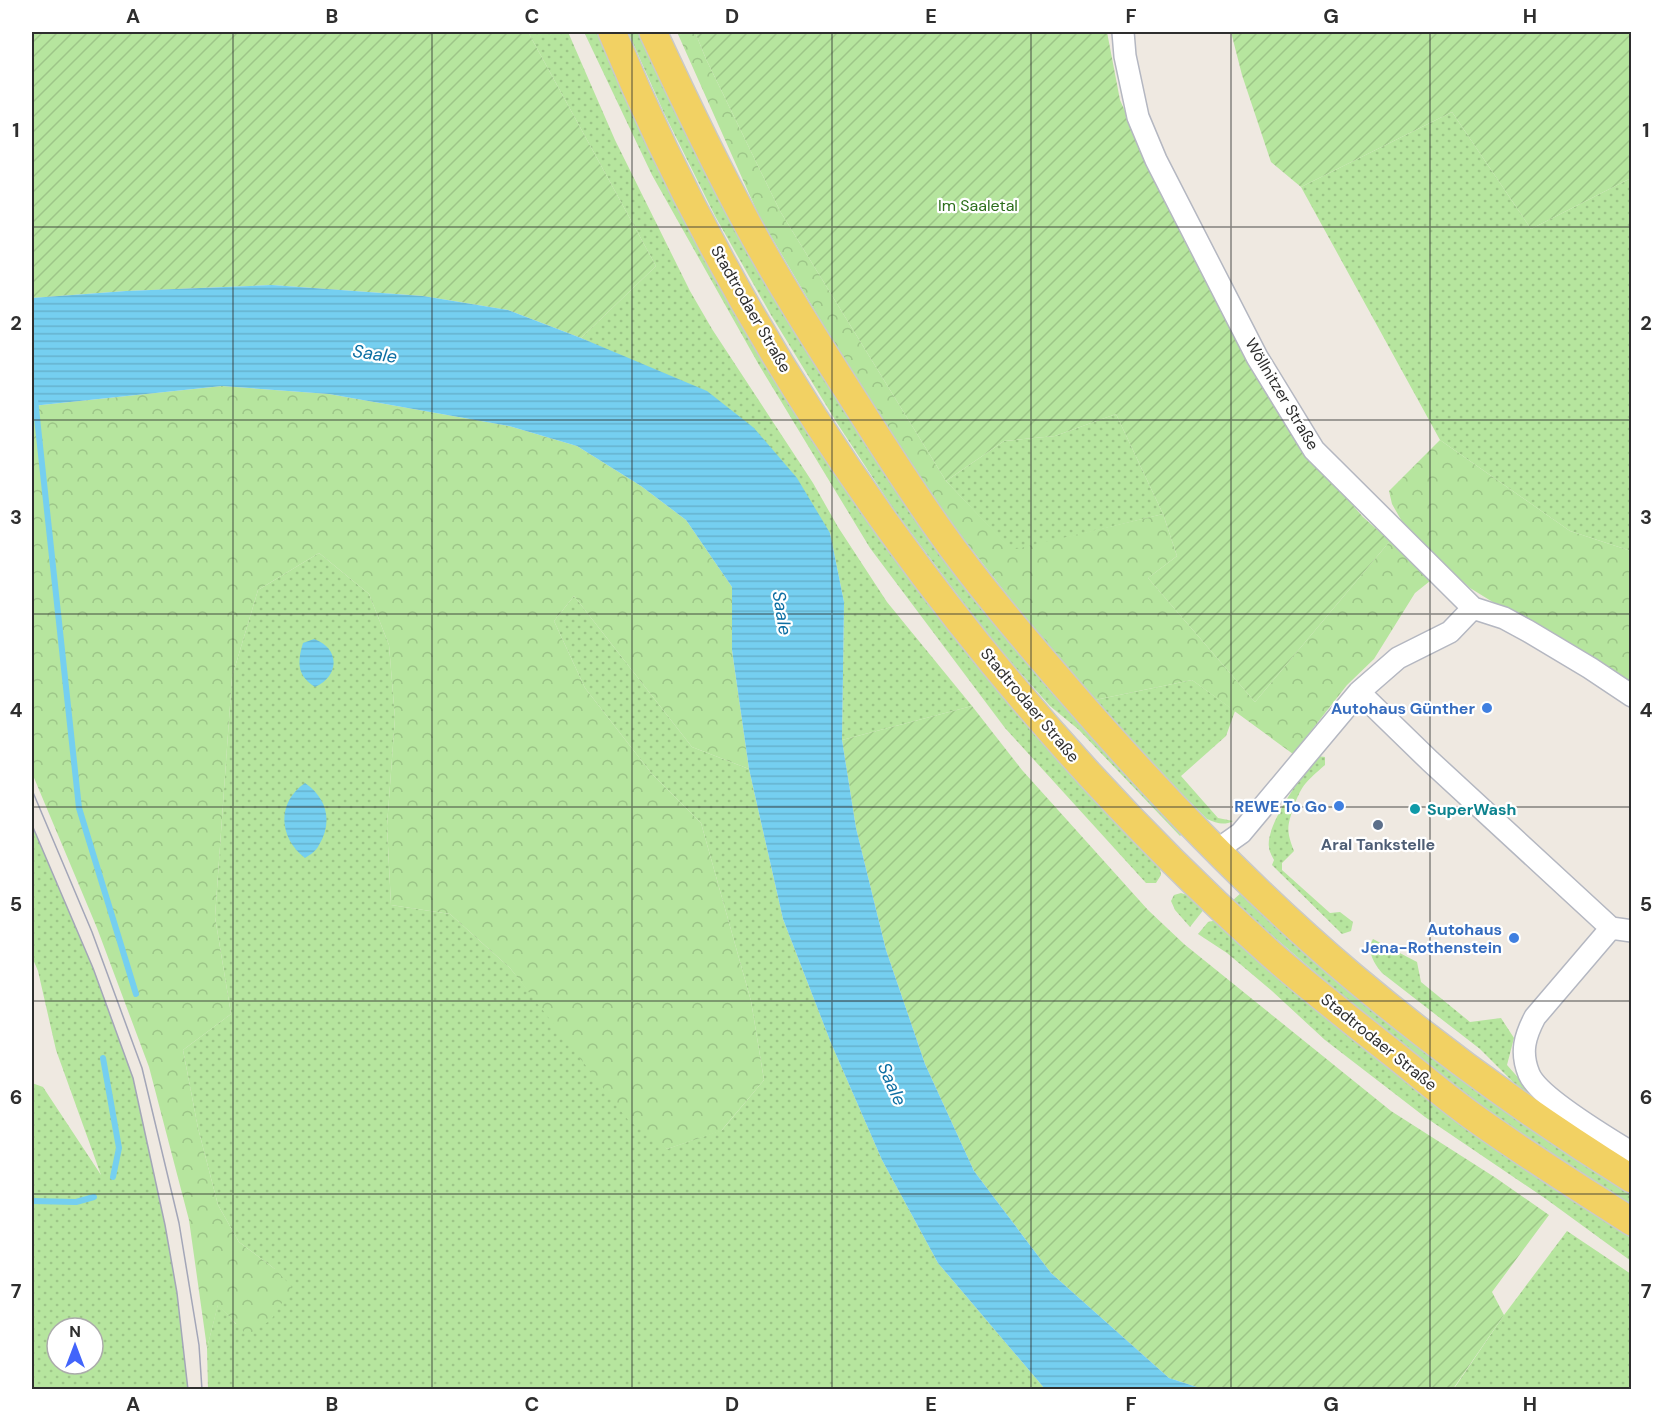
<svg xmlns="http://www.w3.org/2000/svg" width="1663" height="1421" viewBox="0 0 1663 1421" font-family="'DM Sans',sans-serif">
<defs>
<pattern id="grass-dots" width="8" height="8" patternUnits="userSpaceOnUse" patternTransform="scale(1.5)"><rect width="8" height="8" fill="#b6e59e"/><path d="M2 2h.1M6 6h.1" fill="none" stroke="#9dc588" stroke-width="1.8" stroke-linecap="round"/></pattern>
<pattern id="forest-crowns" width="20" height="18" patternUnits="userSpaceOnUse" patternTransform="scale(1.5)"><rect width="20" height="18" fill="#b6e59e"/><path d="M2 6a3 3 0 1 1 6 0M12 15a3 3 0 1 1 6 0" fill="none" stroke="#9dc588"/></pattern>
<pattern id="garden-furrows" width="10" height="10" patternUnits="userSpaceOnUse" patternTransform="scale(1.5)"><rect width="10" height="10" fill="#b6e59e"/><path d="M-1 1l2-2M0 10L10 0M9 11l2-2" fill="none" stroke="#9dc588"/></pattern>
<pattern id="water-rules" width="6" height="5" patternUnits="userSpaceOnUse" patternTransform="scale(1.5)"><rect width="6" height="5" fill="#75cff0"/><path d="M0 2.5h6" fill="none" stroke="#66b2ce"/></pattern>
</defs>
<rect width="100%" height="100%" fill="#efe9e1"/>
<!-- grass -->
<path fill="url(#grass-dots)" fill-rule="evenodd" d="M528 32H568L615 140 690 291 712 329 813 483 838 527 887 602 972 706 842 740 844 602 830 533 598 346 581 338 656 266Z
M584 32H600L772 366 1159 862 1161 875 1156 883H1146L1005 728 870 548 759 365 652 175Z
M628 32H645L828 380 1184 832 1180 836 1079 730 1050 706 1015 667 980 625 894 510 837 423 771 315 715 216 664 113Z
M1452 112 1531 229 1631 178V551L1570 531 1440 440 1301 187Z
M1116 414 1163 514 1012 551 946 481 1004 441 1055 436Z
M319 553 369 594 389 645 395 718 387 826 391 905 450 914 510 968 569 1041 667 1149 722 1130 764 1080 751 1001 701 823 652 774 585 688 554 621 574 596 692 747 749 769 783 919 831 1043 882 1160 938 1263 1045 1389H208L207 1348 218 1304 236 1324 275 1269 239 1242 218 1205 198 1128 183 1050 231 1014 215 917 232 677 258 590Z
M1192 680 1235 711 1226 736 1181 776 1218 818 1233 821C1224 826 1216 823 1207 819L1090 701Z
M1317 756 1325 757V765C1307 781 1302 784 1294 806 1287 826 1286 831 1294 851L1282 863V870L1330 913 1340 912 1353 922 1351 931 1342 934 1272 865 1274 860C1272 856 1269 851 1269 847 1265 826 1304 772 1317 756Z
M32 825 93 968 133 1078 165 1225 177 1293 188 1389H32V1083L43 1087 101 1175 56 1050 38 971 32 957ZM57 1328H93V1364H57Z
M1242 892 1328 974 1453 1072 1591 1169 1631 1194V1206L1506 1124 1401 1046 1232 901Z
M1181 893 1194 897 1205 908 1190 927 1175 910 1171 901 1174 895Z
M1217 920C1342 1041 1485 1144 1631 1238V1261L1546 1199 1425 1117 1325 1040 1272 991 1227 953 1198 934 1208 922Z
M1373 939 1417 962 1421 982 1470 1022 1501 1018 1514 1038 1507 1065 1529 1090 1631 1162 1526 1095 1480 1049 1382 973C1374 963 1366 951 1373 939Z
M1567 1231 1631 1274V1389L1453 1390 1504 1315Z"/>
<!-- forest -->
<path fill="url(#forest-crowns)" d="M677 32H695L706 59 780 211 946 481 1012 550 1163 514 1177 556 1148 578 1255 702 1390 541 1430 581 1415 593 1374 659 1347 685 1293 754 1192 680 1090 701 905 464 759 216Z
M222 386 329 394 509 426 577 446 641 486 686 520 732 587V650L749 769 692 747 574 596 554 621 585 688 652 774 701 823 751 1001 764 1080 721 1131 667 1149 628 1120 510 968 450 914 391 905 387 826 395 718 389 645 369 594 319 553 258 590 232 677 215 917 231 1014 183 1050 198 1128 218 1205 239 1242 275 1269 292 1287 271 1320 247 1335 218 1305 207 1348 189 1220 149 1067 97 928 32 773V406Z
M1440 440 1570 531 1631 551V687L1470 588 1408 532 1392 504 1389 491Z"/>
<!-- garden -->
<path fill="url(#garden-furrows)" d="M32 32H528L656 266 581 338 508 310 423 296 272 285 126 291 32 298Z
M695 32H1107L1120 100 1168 207 1250 359 1309 455 1363 517 1390 541 1255 702 1148 578 1177 556 1163 514 1116 414 1055 436 1004 441 946 481 780 211 706 59Z
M1231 32H1631V178L1531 229 1452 112 1301 187 1271 162 1242 75Z
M972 706 1022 770 1148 910 1184 944 1391 1111 1496 1178 1549 1215 1492 1292 1504 1315 1453 1389H1203L1169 1378 1051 1273 974 1171 925 1064 886 950 856 828 842 740Z"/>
<!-- water -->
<path fill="url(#water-rules)" d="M272 285 423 296 508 310 581 338 707 391 754 428 797 478 830 533 844 602 842 740 856 828 886 950 925 1064 974 1171 1051 1273 1169 1378 1203 1389H1045L938 1263 882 1160 831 1043 783 919 749 769 732 650V587L686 520 641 486 577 446 509 426 329 394 222 386 32 406V298L126 291Z
M314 639C340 648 340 676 315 687 297 675 297 663 303 643Z
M305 783C327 798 333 822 319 845 316 851 310 855 305 858 279 838 276 803 305 783Z"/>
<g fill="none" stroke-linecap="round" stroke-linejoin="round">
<!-- stream -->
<path stroke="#75cff0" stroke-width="6" d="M35 399 79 808 136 994
M103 1058 119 1148 113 1177
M32 1201 76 1202 94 1197"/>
<!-- minor casing -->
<g stroke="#b4b7c1" stroke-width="24">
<path id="minor" d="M1123 32 1125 56 1138 117 1156 160 1257 357 1314 450 1473 608 1504 618 1528 631 1590 668 1632 696
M1359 692 1430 761 1611 928 1632 931
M1217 850 1241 833 1359 692 1398 658 1450 632 1473 608
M1611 928 1535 1017C1525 1036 1520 1052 1529 1074 1539 1098 1608 1138 1632 1153"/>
</g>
<!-- major casing -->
<g stroke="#c9c9c9" stroke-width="30">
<path id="major" d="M612 32C755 380 992 704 1272 955 1312 990 1354 1023 1396 1056 1421 1076 1446 1097 1472 1116 1523 1153 1578 1187 1632 1222
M653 32C683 97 714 162 748 225 777 279 810 331 843 383 875 433 906 483 940 531 978 585 1022 636 1065 686 1154 789 1248 888 1352 976 1440 1050 1534 1118 1632 1179"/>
</g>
<!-- minor -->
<use href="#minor" stroke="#fff" stroke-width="21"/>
<!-- major -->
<use href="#major" stroke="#f2d163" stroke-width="27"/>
<!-- tram -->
<path stroke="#a3a6b8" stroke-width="1.5" d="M32 790 92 932 142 1068 179 1223 199 1345 202 1390
M32 825 93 968 133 1078 165 1225 177 1293 188 1390"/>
</g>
<!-- grid -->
<path fill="none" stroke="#2e2e2e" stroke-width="1.5" stroke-opacity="0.55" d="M233 32V1390M432 32V1390M632 32V1390M832 32V1390M1031 32V1390M1231 32V1390M1430 32V1390M32 227H1632M32 420H1632M32 614H1632M32 807H1632M32 1001H1632M32 1194H1632"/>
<!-- markers -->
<g fill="#3f7fe0" stroke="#fff" stroke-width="2">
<circle cx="1487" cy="708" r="6"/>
<circle cx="1339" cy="806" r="6"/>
<circle cx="1514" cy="938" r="6"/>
</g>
<circle fill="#0f9aa8" stroke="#fff" stroke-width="2" cx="1415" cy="809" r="6"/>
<circle fill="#5c6f8a" stroke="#fff" stroke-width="2" cx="1378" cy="825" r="6"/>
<g text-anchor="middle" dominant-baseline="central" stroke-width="4.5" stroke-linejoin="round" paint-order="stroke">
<!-- park labels -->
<g font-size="16" fill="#2c6e1b" stroke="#fff">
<text x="978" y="205">Im Saaletal</text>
</g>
<!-- street labels -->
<g font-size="16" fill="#2e2e2e" stroke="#fff">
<text transform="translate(751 309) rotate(60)">Stadtrodaer Straße</text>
<text transform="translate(1282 394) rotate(59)">Wöllnitzer Straße</text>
<text transform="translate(1030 705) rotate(50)">Stadtrodaer Straße</text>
<text transform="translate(1379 1042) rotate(39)">Stadtrodaer Straße</text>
</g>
<!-- shop labels -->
<g font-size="16" font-weight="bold" fill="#366cbe" stroke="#fff" text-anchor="end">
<text x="1475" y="708">Autohaus Günther</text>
<text x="1327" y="806">REWE To Go</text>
<text x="1502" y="929">Autohaus<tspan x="1502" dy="18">Jena-Rothenstein</tspan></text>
</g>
<!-- culture labels -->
<g font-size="16" font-weight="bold" fill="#0d838f" stroke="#fff" text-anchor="start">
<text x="1427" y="809">SuperWash</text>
</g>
<!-- service labels -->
<g font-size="16" font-weight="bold" fill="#4e5e75" stroke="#fff">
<text x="1378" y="844">Aral Tankstelle</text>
</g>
<!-- water labels -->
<g font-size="18" font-style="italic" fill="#0d6fa3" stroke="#fff">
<text transform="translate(375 354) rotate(8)">Saale</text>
<text transform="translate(782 613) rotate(81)">Saale</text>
<text transform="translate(892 1084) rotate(66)">Saale</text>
</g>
</g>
<!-- border -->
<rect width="1663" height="1421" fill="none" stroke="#ffffff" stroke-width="66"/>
<!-- north arrow -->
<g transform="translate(75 1346)"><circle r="28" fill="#ffffff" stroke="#ababab" stroke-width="1.5"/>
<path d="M0-4.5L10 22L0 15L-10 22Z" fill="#4264fb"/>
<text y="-9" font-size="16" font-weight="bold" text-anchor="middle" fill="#2e2e2e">N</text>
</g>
<rect x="33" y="33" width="1597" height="1355" fill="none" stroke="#2e2e2e" stroke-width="2"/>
<g font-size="20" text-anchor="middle" font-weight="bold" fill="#2e2e2e">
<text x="133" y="23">A</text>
<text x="332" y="23">B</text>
<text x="532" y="23">C</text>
<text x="732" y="23">D</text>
<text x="931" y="23">E</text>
<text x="1131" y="23">F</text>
<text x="1331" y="23">G</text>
<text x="1530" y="23">H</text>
<text x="16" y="137">1</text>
<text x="1646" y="137">1</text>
<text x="16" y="330">2</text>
<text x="1646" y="330">2</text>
<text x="16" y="524">3</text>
<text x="1646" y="524">3</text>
<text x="16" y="717">4</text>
<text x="1646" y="717">4</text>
<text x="16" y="911">5</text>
<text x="1646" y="911">5</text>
<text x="16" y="1104">6</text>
<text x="1646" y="1104">6</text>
<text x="16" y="1298">7</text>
<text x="1646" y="1298">7</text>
<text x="133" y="1411">A</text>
<text x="332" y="1411">B</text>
<text x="532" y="1411">C</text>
<text x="732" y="1411">D</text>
<text x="931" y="1411">E</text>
<text x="1131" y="1411">F</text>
<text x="1331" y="1411">G</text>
<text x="1530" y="1411">H</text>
</g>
</svg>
